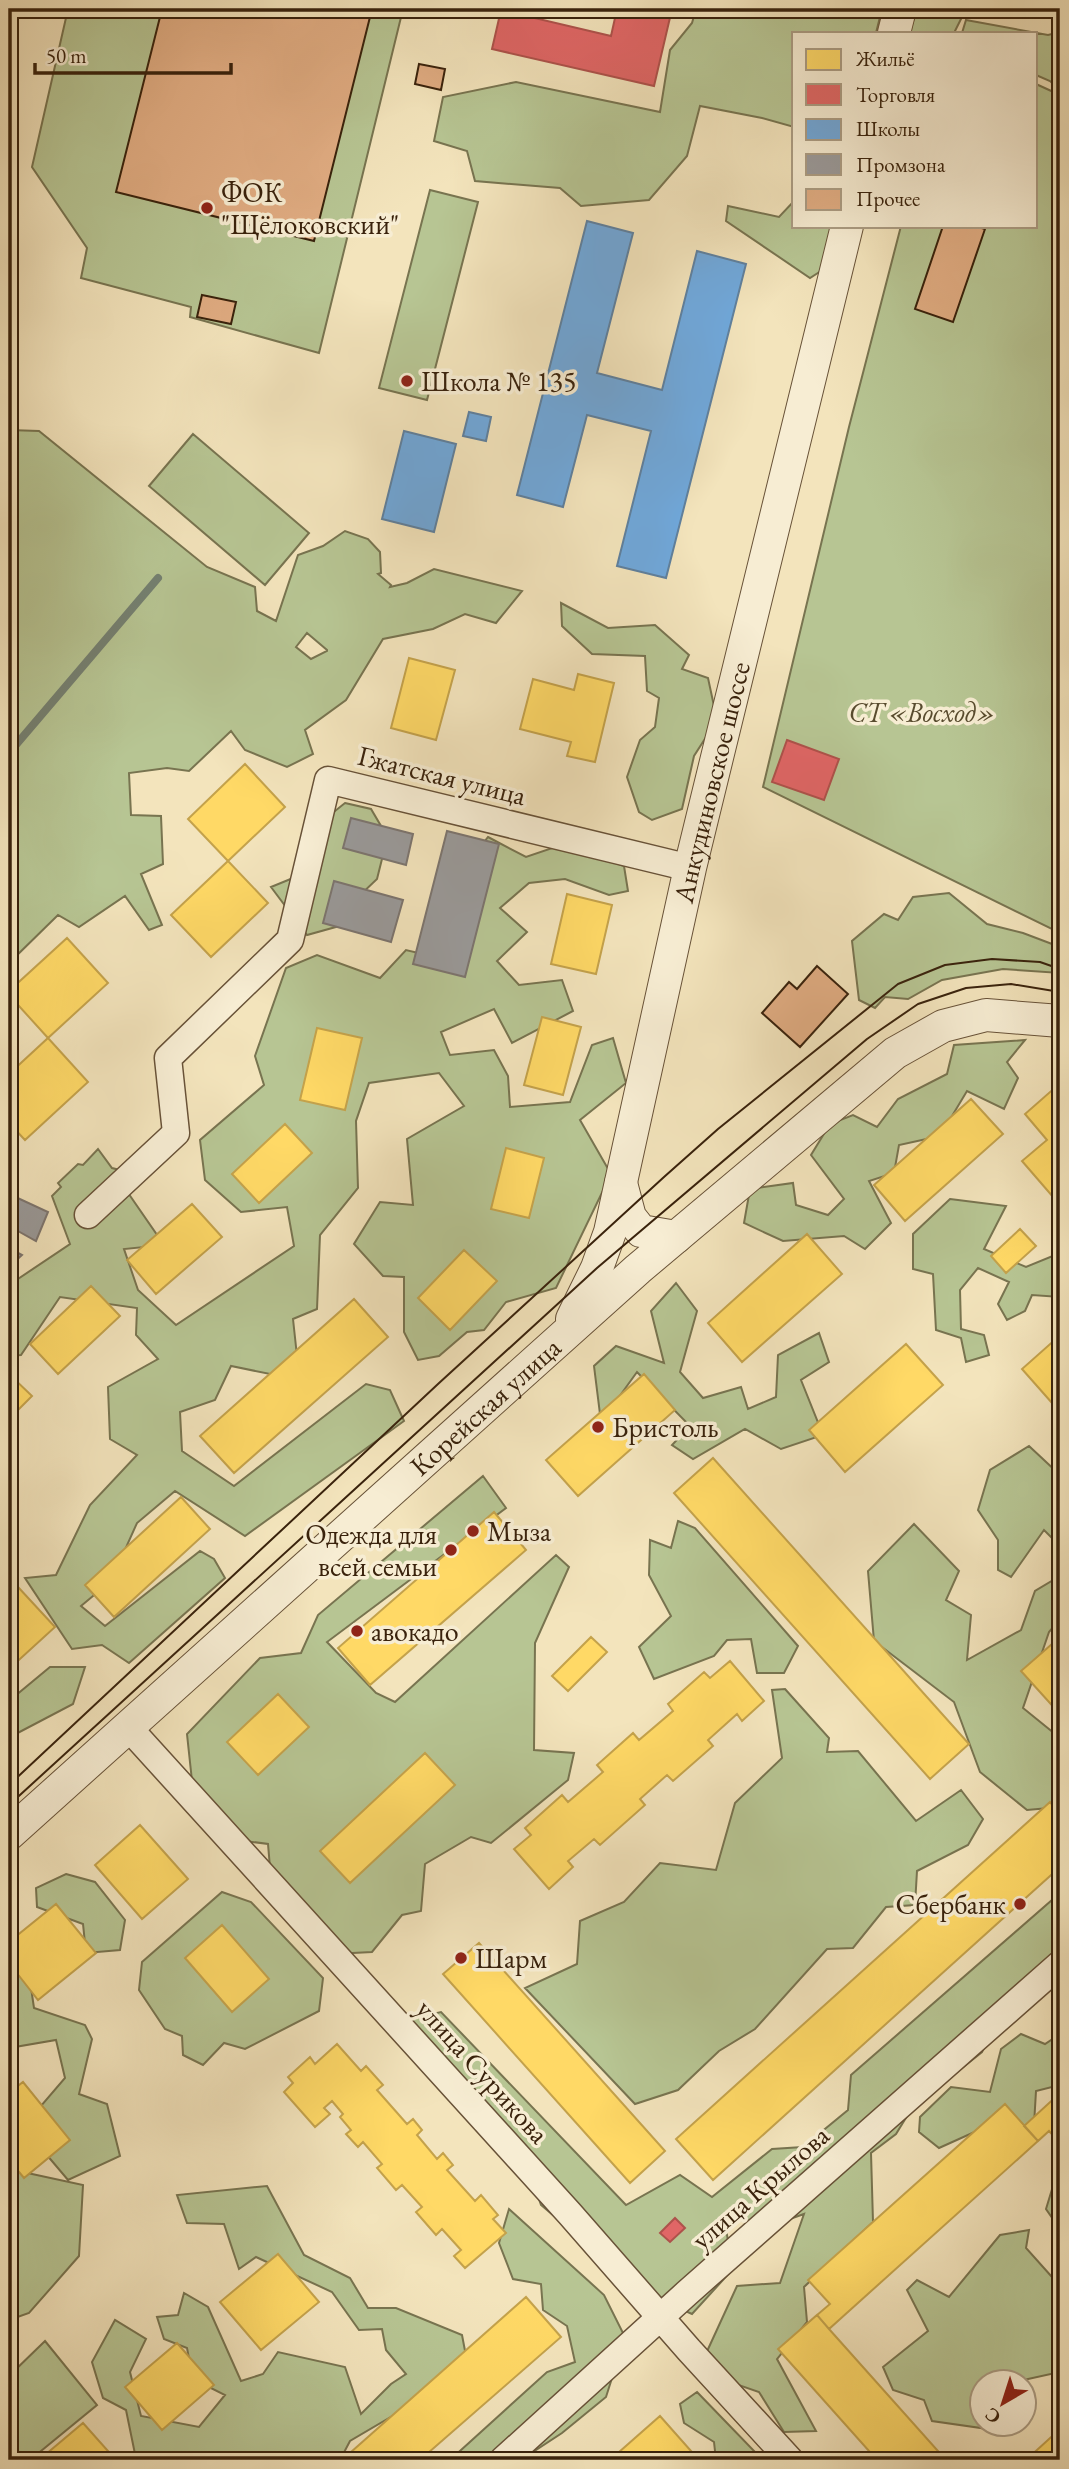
<svg xmlns="http://www.w3.org/2000/svg" width="1069" height="2469" viewBox="0 0 1069 2469" font-family="'EB Garamond',serif">
<rect width="100%" height="100%" fill="#f3e4bc"/>
<filter id="stains"><feTurbulence type="fractalNoise" baseFrequency=".00286" numOctaves="4"/><feColorMatrix values="0 0 0 0 .2 0 0 0 0 .09 0 0 0 0 .02 0 0 0 .5 -.17"/></filter>
<radialGradient id="worn" r=".72"><stop offset=".6" stop-color="#630" stop-opacity="0"/><stop offset="1" stop-color="#630" stop-opacity=".3"/></radialGradient>
<!-- green -->
<path fill="#b7c593" stroke="#787450" stroke-width="2" fill-rule="evenodd" d="M68 9H403L319 353 190 317 191 307 81 278 87 248 32 167Z
M696 9H882L876 33H794V127L762 118 700 106 687 156 649 200 581 206 560 188 475 181 467 151 434 141 443 97 516 82 660 112 670 50 692 23Z
M921 9H966L954 33H909L916 13Z
M966 20 1048 35 1060 32V90L1050 81 1036 75V33H962Z
M1036 84 1060 95V933L763 787 849 427 901 226H1036Z
M430 190 478 202 427 400 379 388Z
M794 201V226H833L824 269 810 278 726 221 728 206 779 217Z
M9 430 39 431 207 567 255 587 257 611 276 621 298 555 323 546 345 531 368 539 380 552 381 573 378 574 391 585 390 587 407 583 434 569 522 591 496 623 465 614 433 629 383 639 346 700 305 730 313 754 287 767 245 750 231 731 189 771 167 768 129 773 131 815 161 816 163 864 141 874 162 925 149 930 125 896 79 927 58 915 9 963ZM307 633 327 650V651L311 659 296 647Z
M193 434 309 533 265 585 149 486Z
M561 603 608 628 655 625 689 655 682 669 708 678 717 720 694 756 682 809 652 820 639 812 627 777 640 740 655 727 659 698 647 691 645 656 592 654 562 626Z
M345 803 371 809 391 843 384 851 377 879 356 899 361 920 307 935 271 887 298 876 305 835Z
M488 837 526 857 564 844 624 866 628 891 609 895 565 879 529 883 500 908 527 932 497 961 519 985 562 980 573 1011 512 1043 494 1009 441 1032 450 1055 494 1050 508 1076 510 1107 570 1102 592 1045 613 1038 626 1083 580 1120 611 1174 556 1288 506 1302 484 1330 467 1332 439 1356 418 1360 404 1332V1277L383 1276 354 1244 380 1202 413 1205 407 1139 464 1106 439 1073 369 1083 356 1121 358 1188 320 1235 317 1309 293 1319 297 1356 275 1375 231 1366 215 1400 180 1412 182 1451 234 1486 366 1384 390 1390 404 1421 245 1536 175 1491 137 1523 111 1581 81 1606 105 1626 200 1551 214 1559 225 1578 129 1663 102 1645 72 1649 25 1578 56 1575 90 1505 137 1455 110 1439 108 1387 158 1359 136 1335 137 1308 60 1297 21 1355 9 1356V1285L70 1244 52 1196 61 1187 58 1183 78 1164 83 1165 98 1149 112 1168 120 1170 115 1174 164 1245 124 1249 138 1290 176 1325 294 1246 287 1207 241 1212 205 1180 200 1140 264 1085 255 1056 286 968 317 955 380 978 406 950 448 960 455 880Z
M949 893 987 924 1023 933 1060 947V973L1003 969 942 980 908 999 885 997 875 1008 859 1000 852 941 884 914 898 920 913 897Z
M1025 1040 1007 1062 1018 1078 1004 1109 967 1091 940 1136 899 1145 894 1173 869 1181 891 1223 865 1249 844 1236 783 1241 744 1223 750 1189 793 1183 796 1205 828 1215 844 1199 811 1155 830 1124 853 1115 877 1127 898 1099 947 1074 954 1045Z
M950 1199 1006 1206 984 1249 1026 1267 1060 1253V1297L1032 1295 1025 1311 1007 1320 998 1304 1009 1282 978 1268 960 1290 961 1329 984 1335 989 1355 966 1362 961 1338 936 1330 933 1274 913 1269V1234Z
M676 1283 697 1311 680 1372 703 1398 741 1387 748 1409 776 1397 778 1355 819 1333 829 1362 801 1380 823 1435 781 1449 745 1429 693 1459 672 1445 690 1426 637 1372 601 1422 594 1366 616 1346 664 1363 651 1311Z
M1029 1446 1060 1475V1546L1044 1530 1011 1577 998 1570V1540L978 1510 990 1470Z
M483 1476 506 1508 327 1642 376 1693 395 1702 556 1555 569 1567 535 1643 534 1750 574 1753 568 1780 491 1843 471 1837 425 1864 421 1911 402 1915 372 1952 333 1954 273 1903 268 1844 223 1838 195 1809 187 1734 260 1658 301 1653 318 1615Z
M678 1521 695 1528 798 1646 784 1673H757L751 1639 727 1640 714 1656 654 1679 639 1647 671 1616 649 1575 650 1540 671 1548Z
M914 1524 959 1571 946 1600 971 1615 967 1660 1021 1630 1035 1591 1060 1576V1619L1049 1632 1023 1708 1060 1738V1807L1027 1810 980 1772 954 1702 874 1641 868 1571Z
M50 1667H85L73 1704 10 1737 9 1742V1701Z
M785 1689 829 1738 827 1752 858 1751 916 1821 961 1790 983 1819 968 1845 917 1871 915 1905 886 1907 853 1948 827 1949 755 2029 719 2051 678 2090 635 2104 525 1988 577 1964 580 1921 624 1902 660 1863 716 1870 735 1803 782 1758 772 1690Z
M66 1874 95 1882 125 1920 120 1950 86 1953 83 1924 37 1907 36 1888Z
M222 1892 251 1902 323 1978 319 2011 245 2049 224 2043 203 2065 183 2055 182 2036 165 2029 139 1990 142 1962Z
M1060 1893V1974L1010 1994 982 2052 912 2108 896 2134 871 2153 873 2222 804 2287 807 2322 777 2359 816 2431 784 2432 759 2392 698 2371 737 2286 780 2283 804 2214 773 2225 724 2218 733 2269 692 2314 616 2280 593 2249 541 2205 531 2176 406 2020 441 2012 626 2205 680 2175 712 2197 772 2149 803 2147 848 2110 851 2075Z
M9 1971 29 1974 34 2008 85 2025 92 2039 79 2094 107 2104 120 2156 68 2180 35 2141 34 2114 65 2078 56 2040 9 2048Z
M1021 2034 1045 2044 1060 2034V2085L1036 2091 1034 2125H990L939 2148 919 2132 920 2117 951 2087 990 2092 1001 2049Z
M9 2169 83 2185 79 2256 29 2313 9 2320Z
M267 2186 304 2255 350 2278 368 2308H396L462 2335 466 2356 423 2398 350 2441 340 2460H142L135 2454 126 2410 103 2398 92 2362 115 2320 146 2339 130 2372 141 2416 199 2427 225 2395 193 2379 187 2348 164 2339 157 2317 178 2315 184 2293 208 2307 241 2381 263 2374 278 2352 345 2367 361 2414 391 2384 406 2374 386 2350 382 2329 359 2330 332 2292 256 2257 239 2269 224 2224 187 2223 177 2195Z
M1053 2186 1060 2188V2225L1055 2222 1046 2209Z
M509 2209 604 2295 625 2337 606 2397 562 2433 530 2454 526 2460H450L547 2372 575 2362 567 2326 543 2310 541 2284 513 2279 499 2243Z
M1029 2230 1026 2248 1060 2286V2372L1019 2381 982 2382 981 2428 932 2421 924 2400 893 2390 883 2367 928 2331 907 2290 917 2280 949 2297 1000 2235Z
M45 2341 97 2405 30 2460H9V2376Z
M697 2392 757 2454 756 2460H716L714 2442 684 2423 680 2404Z"/>
<!-- homes -->
<path fill="#ffd966" stroke="#c4a24b" stroke-width="2" d="M409 658 455 670 436 740 391 728Z
M578 674 614 683 595 762 567 756 571 742 520 729 533 679 574 690Z
M245 764 285 807 228 861 188 819Z
M228 861 268 903 211 957 171 915Z
M567 894 612 905 596 974 551 964Z
M67 938 108 983 48 1038 9 995V991Z
M542 1017 581 1027 563 1095 524 1085Z
M317 1028 362 1038 345 1110 300 1100Z
M48 1038 88 1082 25 1140 9 1123V1074Z
M1058 1085 1060 1087V1205L1022 1161 1047 1140 1025 1114Z
M971 1099 1003 1134 905 1221 874 1185Z
M285 1124 312 1153 259 1203 232 1174Z
M506 1148 544 1158 529 1218 491 1209Z
M192 1204 222 1237 156 1294 127 1260Z
M1020 1229 1036 1246 1006 1273 991 1256Z
M807 1234 842 1274 742 1362 708 1323Z
M464 1250 497 1281 450 1330 418 1298Z
M91 1286 120 1316 58 1374 30 1344Z
M354 1299 388 1337 234 1473 200 1436Z
M1058 1337 1060 1339V1412L1022 1369Z
M906 1344 943 1385 845 1472 809 1430Z
M9 1374 32 1396 9 1419Z
M644 1374 675 1410 578 1496 546 1460Z
M713 1458 969 1744 930 1779 674 1493Z
M181 1497 210 1529 114 1617 85 1585Z
M494 1512 526 1550 370 1685 338 1648Z
M18 1587 55 1627 9 1669V1595Z
M591 1637 607 1652 568 1691 552 1676Z
M1060 1637V1710L1058 1712 1021 1671Z
M730 1661 764 1701 742 1721 737 1714 708 1740 713 1746 673 1781 667 1775 640 1799 645 1805 600 1845 594 1839 568 1861 573 1867 549 1889 514 1849 531 1835 525 1828 562 1795 568 1802 603 1772 597 1765 633 1733 639 1740 673 1711 668 1704 704 1672 710 1678Z
M278 1694 309 1727 258 1775 227 1742Z
M425 1753 455 1785 350 1883 320 1851Z
M1050 1802 1060 1814V1867L713 2180 676 2139Z
M140 1825 188 1879 142 1919 95 1865Z
M56 1904 96 1953 38 2000 9 1963V1942Z
M222 1925 269 1979 232 2012 185 1958Z
M479 1943 665 2151 630 2183 443 1974Z
M337 2044 361 2071 366 2066 383 2085 377 2090 407 2124 413 2119 422 2130 417 2135 437 2159 443 2153 453 2165 447 2170 475 2201 481 2195 498 2215 493 2219 506 2233 465 2268 454 2256 461 2250 442 2229 436 2235 416 2212 422 2207 402 2185 396 2190 377 2168 382 2164 363 2142 358 2147 346 2134 351 2130 340 2117 343 2114 332 2101 324 2108 330 2114 315 2127 284 2092 293 2083 288 2077 310 2057 315 2064Z
M23 2082 70 2140 24 2178 9 2160V2093Z
M1060 2093V2143L1049 2131 1038 2141 1024 2126Z
M1005 2104 1038 2141 829 2329 817 2315 830 2304 808 2280Z
M278 2254 319 2302 261 2350 220 2302Z
M526 2297 561 2337 420 2460H342Z
M817 2315 829 2329 946 2460H877L778 2349Z
M177 2343 214 2385 162 2430 125 2387Z
M660 2416 699 2460H610Z
M83 2423 116 2460H39Z
M1060 2429V2460H1026Z"/>
<!-- shops -->
<path fill="#e06666" stroke="#ae524b" stroke-width="2" d="M617 9H672L654 86 492 49 501 10 611 36Z
M787 740 839 759 824 800 772 782Z
M675 2218 685 2228 670 2242 660 2233Z"/>
<!-- schools -->
<path fill="#6fa8dc" stroke="#5f809e" stroke-width="2" d="M587 221 633 233 597 373 662 390 697 251 746 264 666 578 617 566 651 431 587 415 563 507 517 495Z
M469 412 491 417 486 441 463 436Z
M404 431 456 444 434 532 382 519Z"/>
<!-- industry -->
<path fill="#999" stroke="#7c756f" stroke-width="2" d="M351 818 413 834 406 865 343 848Z
M447 831 499 844 465 977 413 964Z
M334 881 403 900 391 942 323 923Z
M9 1194 48 1212 36 1241 9 1226Z
M9 1248 22 1255 9 1267Z"/>
<g fill="none" stroke-linecap="round" stroke-linejoin="round">
<!-- stream -->
<path stroke="#748071" stroke-width="8" d="M9 753 158 578"/>
</g>
<!-- building -->
<path fill="#e0ac82" stroke="#39220c" stroke-width="2" d="M162 9H372L314 241 116 192Z
M419 64 445 69 441 90 415 84Z
M943 226H975L985 229 953 322 915 309Z
M202 295 236 302 231 324 197 317Z
M817 966 848 994 800 1047 762 1013 789 982 797 989Z"/>
<g fill="none" stroke-linecap="round" stroke-linejoin="round">
<!-- minor casing -->
<g stroke="#685238" stroke-width="29">
<path id="minor" d="M88 1215 176 1133 168 1058 290 940 328 780 690 868
M128 1727 570 2214 689 2350 790 2460
M503 2460 687 2293 1060 1964"/>
</g>
<!-- tertiary casing -->
<g stroke="#685238" stroke-width="34">
<g id="tertiary">
<path d="M894 33 900 9"/>
<path d="M621 1183 630 1217 641 1231 676 1237"/>
<path id="s1" d="M572 1319 597 1268 610 1232 690 868 847 226"/>
<path id="s2" d="M9 1834 638 1269 895 1053 943 1026 986 1015 1060 1021"/>
</g>
</g>
<!-- minor -->
<use href="#minor" stroke="#f7edd3" stroke-width="26"/>
<!-- tertiary -->
<use href="#tertiary" stroke="#f7edd3" stroke-width="32"/>
<!-- tram -->
<path stroke="#39220c" stroke-width="2" d="M9 1785 438 1384 664 1177 718 1129 898 984 945 965 992 959 1040 962 1060 969
M9 1805 597 1268 867 1039 918 1004 966 988 1011 984 1060 992"/>
</g>
<!-- markers -->
<g fill="#8f2418" stroke="#f7edd3" stroke-width="2.5">
<circle cx="207" cy="208" r="7"/>
<circle cx="407" cy="381" r="7"/>
<circle cx="598" cy="1427" r="7"/>
<circle cx="473" cy="1531" r="7"/>
<circle cx="451" cy="1550" r="7"/>
<circle cx="357" cy="1631" r="7"/>
<circle cx="1020" cy="1904" r="7"/>
<circle cx="461" cy="1958" r="7"/>
</g>
<g text-anchor="middle" dominant-baseline="central" stroke-width="7" stroke-linejoin="round" paint-order="stroke">
<!-- poi labels -->
<g font-size="28" fill="#39220c" stroke="#f7edd3" text-anchor="start">
<text x="221" y="192">ФОК<tspan x="221" dy="32">"Щёлоковский"</tspan></text>
<text x="421" y="381">Школа № 135</text>
<text x="612" y="1427">Бристоль</text>
<text x="487" y="1531">Мыза</text>
<text x="437" y="1534" text-anchor="end">Одежда для<tspan x="437" dy="32">всей семьи</tspan></text>
<text x="371" y="1631">авокадо</text>
<text x="1006" y="1904" text-anchor="end">Сбербанк</text>
<text x="475" y="1958">Шарм</text>
</g>
<!-- park labels -->
<g font-size="28" font-style="italic" fill="#584b2e" stroke="#f7edd3">
<text x="922" y="712">СТ «Восход»</text>
</g>
<!-- street labels -->
<g font-size="28" fill="#39220c" stroke="#f7edd3">
<text transform="translate(442 775) rotate(14)">Гжатская улица</text>
<text stroke="none"><textPath href="#s1" startOffset="556">Анкудиновское шоссе</textPath></text>
<text stroke="none"><textPath href="#s2" startOffset="640">Корейская улица</textPath></text>
<text transform="translate(483 2071) rotate(48)">улица Сурикова</text>
<text transform="translate(760 2187) rotate(-41)">улица Крылова</text>
</g>
</g>
<!-- margin -->
<rect width="1069" height="2469" fill="none" stroke="#f3e4bc" stroke-width="35"/>
<rect x="10" y="10" width="1048" height="2448" fill="none" stroke="#39220c" stroke-width="3.5"/>
<rect x="18" y="18" width="1034" height="2434" fill="none" stroke="#39220c" stroke-width="2"/>
<!-- legend -->
<rect x="792" y="32" width="245" height="196" fill="#f7edd3" stroke="#ab9c83" stroke-width="2"/>
<rect x="806" y="49" width="35" height="21" fill="#ffd966" stroke="#ab9c83" stroke-width="2"/>
<text x="856" y="66" font-size="21" fill="#39220c">Жильё</text>
<rect x="806" y="84" width="35" height="21" fill="#e06666" stroke="#ab9c83" stroke-width="2"/>
<text x="856" y="102" font-size="21" fill="#39220c">Торговля</text>
<rect x="806" y="119" width="35" height="21" fill="#6fa8dc" stroke="#ab9c83" stroke-width="2"/>
<text x="856" y="136" font-size="21" fill="#39220c">Школы</text>
<rect x="806" y="154" width="35" height="21" fill="#999999" stroke="#ab9c83" stroke-width="2"/>
<text x="856" y="172" font-size="21" fill="#39220c">Промзона</text>
<rect x="806" y="189" width="35" height="21" fill="#e0ac82" stroke="#ab9c83" stroke-width="2"/>
<text x="856" y="206" font-size="21" fill="#39220c">Прочее</text>
<!-- north arrow -->
<g transform="translate(1003 2403) rotate(219)"><circle r="33" fill="#f7edd3" stroke="#ab9c83" stroke-width="2"/>
<path d="M0-5L12 26L0 18L-12 26Z" fill="#8f2418"/>
<text y="-10" font-size="19" font-weight="bold" text-anchor="middle" fill="#39220c">С</text>
</g>
<!-- scale -->
<path d="M35 63v10h196v-10" fill="none" stroke="#39220c" stroke-width="3.5"/>
<text x="46" y="63" font-size="21" fill="#39220c" stroke="#f7edd3" stroke-width="5" paint-order="stroke">50 m</text>
<rect width="100%" height="100%" filter="url(#stains)"/>
<rect width="100%" height="100%" fill="url(#worn)"/>
</svg>
